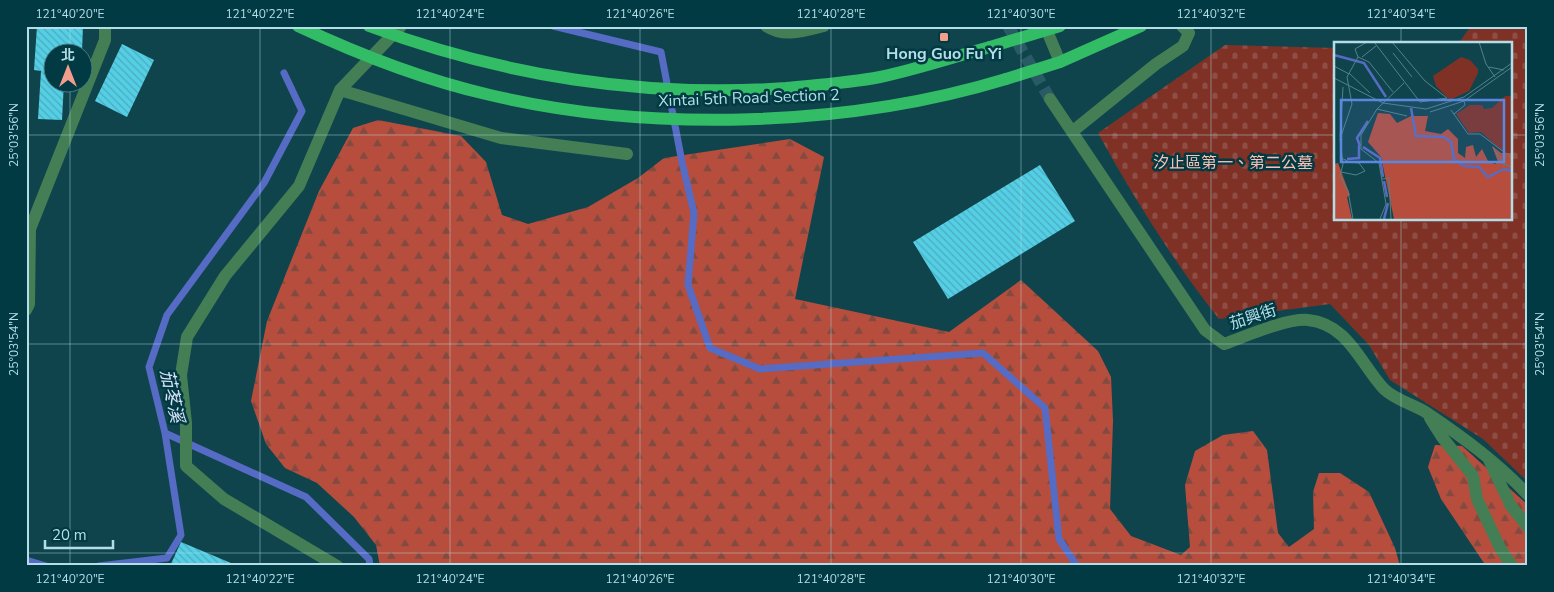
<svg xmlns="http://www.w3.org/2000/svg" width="1554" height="592" viewBox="0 0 1554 592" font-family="'Nunito Sans','Noto Sans TC',sans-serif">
<defs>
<pattern id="forest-firs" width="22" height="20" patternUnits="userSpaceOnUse" patternTransform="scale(1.25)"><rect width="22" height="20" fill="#b74e3d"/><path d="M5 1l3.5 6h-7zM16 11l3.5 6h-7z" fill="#834a40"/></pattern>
<pattern id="cemetery-stones" width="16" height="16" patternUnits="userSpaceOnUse" patternTransform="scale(1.25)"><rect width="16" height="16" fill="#7f3125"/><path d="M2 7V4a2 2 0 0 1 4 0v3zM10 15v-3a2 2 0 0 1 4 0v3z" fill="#8f4e45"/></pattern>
<pattern id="building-back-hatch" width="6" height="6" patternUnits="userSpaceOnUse" patternTransform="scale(1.25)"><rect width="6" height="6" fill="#54cfe5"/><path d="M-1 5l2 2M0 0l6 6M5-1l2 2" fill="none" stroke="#4cacbd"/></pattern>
</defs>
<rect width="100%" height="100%" fill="#10444d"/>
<!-- forest -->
<path fill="url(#forest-firs)" d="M378 120 461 136 486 162 502 215 528 224 588 207 638 178 664 158 790 139 824 157 795 299 949 332 1021 280 1098 351 1111 377 1113 421 1110 509 1131 536 1181 555 1190 547 1185 485 1195 451 1223 435 1253 431 1267 450 1278 533 1289 547 1314 529 1313 492 1319 473H1340L1369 492 1395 548 1400 566H380L376 545 354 517 317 483 285 468 266 444 251 401 267 321 319 191 353 128Z
M1435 445 1462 446 1528 505V566H1486L1441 499 1428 467Z"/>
<!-- cemetery -->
<path fill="url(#cemetery-stones)" d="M1471 26H1528V482L1483 439 1390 380 1369 345 1330 304 1219 319C1173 261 1134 198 1098 133L1225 45 1335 48V219H1510V44H1458Z"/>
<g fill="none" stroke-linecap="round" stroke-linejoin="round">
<!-- stream -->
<path stroke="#566bc4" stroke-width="7" d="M553 26 661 52 682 162 694 213 688 285 710 348 760 369 983 353 1045 408 1059 539 1077 566
M284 73 302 111 264 183 167 315 149 367 165 433 306 497 369 559 370 566
M26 560 46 566
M99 566 167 558 181 535 165 433"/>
</g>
<!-- building -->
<path fill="url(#building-back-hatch)" d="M37 26H83L82 52H52V82H64L62 120 38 119 41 71 34 70Z
M122 44 154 60 127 117 95 101Z
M1040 165 1075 221 948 299 913 242Z
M181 542 238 566H170Z"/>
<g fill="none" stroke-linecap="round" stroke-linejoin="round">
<!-- minor-tunnel -->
<path stroke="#295b64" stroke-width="12" stroke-dasharray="12 6" stroke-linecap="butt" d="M1008 26 1050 99"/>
<!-- minor -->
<path stroke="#447e54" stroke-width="12" d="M766 26C784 38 804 31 824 26
M1045 26 1060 62
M340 90 501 138 627 154
M1050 99 1205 330 1224 344C1244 337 1287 318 1308 320 1348 324 1360 363 1384 389 1395 400 1415 405 1427 413 1464 438 1498 463 1528 495
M1073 131 1156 64 1183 46 1189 33 1182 26
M26 310 29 304 30 229 105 40V26
M1430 418 1442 437 1473 476 1477 499 1500 548 1512 566
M1489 460 1511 506 1528 527
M337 566 224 499 186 466V423L181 375 187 337 225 276 299 186 340 90 401 26"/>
<!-- major -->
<path stroke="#32bc65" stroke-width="12" d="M990 47 1060 26
M1006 79 1060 62 1141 26"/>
<!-- major-bridge -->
<path stroke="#32bc65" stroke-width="12" d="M298 26C360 55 424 80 490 95 652 133 848 127 1006 79
M369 26C502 76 644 98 786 88 817 85 849 83 880 77 917 69 953 57 990 47"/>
</g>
<!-- ticks -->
<path fill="none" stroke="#b4dee7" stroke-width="1" stroke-opacity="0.45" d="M70 26V52M260 26V566M450 26V566M640 26V566M831 26V566M1021 26V566M1211 26V566M1401 26V44M70 82V566M26 135H1335M1510 135H1528M1401 219V566M26 344H1528M26 553H1528"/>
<!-- markers -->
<rect fill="#f49d8d" stroke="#013a42" stroke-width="2" x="939" y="32" width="10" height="10" rx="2.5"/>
<g text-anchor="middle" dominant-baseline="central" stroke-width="5" stroke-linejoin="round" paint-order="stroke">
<!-- poi labels -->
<g font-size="16" font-weight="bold" fill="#b4dee7" stroke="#013a42">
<text x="944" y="54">Hong Guo Fu Yi</text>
</g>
<!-- street labels -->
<g font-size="16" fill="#b4dee7" stroke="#013a42">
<text transform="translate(749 98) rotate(-2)">Xintai 5th Road Section 2</text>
<text transform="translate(1253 317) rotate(-18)">茄興街</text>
</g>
<!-- park labels -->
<g font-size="16" fill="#fbc1b6" stroke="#013a42">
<text x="1233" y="163">汐止區第一、第二公墓</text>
</g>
<!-- water labels -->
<g font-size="18" font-style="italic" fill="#dae2fa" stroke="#013a42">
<text transform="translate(172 396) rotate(78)">茄苳溪</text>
</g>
</g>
<!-- overview -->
<g transform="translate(1334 42)">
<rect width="178" height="178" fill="#10444d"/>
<path d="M44 71 56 72 63 81 77 74H94L91 89 107 92 114 87 124 97V111L131 116 132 105 139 103 142 115 148 107 154 119 161 122 164 120 158 104 167 111H177V177H60L47 115 34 100ZM4 121 16 153 13 155 18 177H0V122Z" fill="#b74e3d"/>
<path d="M127 15 136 18 144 27V31L135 49 116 58 102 44 99 34ZM171 54H177V111H170L147 90 135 91 122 72 136 63H148L150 67 158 66Z" fill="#7f3125"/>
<path fill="none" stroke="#566bc4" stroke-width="2.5" d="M0 13 30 21 52 55M77 66 82 94 110 95 117 100 120 117 130 124 145 125 154 135 170 127 178 129M26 104 23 96 34 79M29 105 46 116 49 135M13 117 25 116V103M50 139 53 155M50 177 54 161"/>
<path fill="none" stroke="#52828b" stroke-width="1" d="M40 0 86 60 113 56M58 0 91 39 113 56M145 0 152 22 161 35M59 11 78 35M24 15 35 20 59 50M28 15 42 4M0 24 15 32M155 25 170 28M15 31 36 51M0 36 49 61 92 67 130 55 178 21M43 67 73 74M117 68 134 92H146L178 116M96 70 130 59 178 25M120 72 131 63 130 59M6 95 9 45M159 105 169 122 178 125M6 115 15 120 25 121 31 129 22 133 7 130M48 137 55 136 57 177M19 177 14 149 6 134 9 122 6 97 18 62 13 35 24 15 21 7 33 0M46 177 52 162 45 121 27 107V93L43 67 70 41"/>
<path fill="#5988de" fill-opacity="0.15" stroke="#5988de" stroke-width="2.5" d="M7 58H170V120H7Z"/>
<rect width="178" height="178" fill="none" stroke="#b4dee7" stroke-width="2.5"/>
</g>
<!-- border -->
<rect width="1554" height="592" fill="none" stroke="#013a42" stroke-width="55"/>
<!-- north arrow -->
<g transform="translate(68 68)"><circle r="24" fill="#013a42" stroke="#497c84"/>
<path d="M0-4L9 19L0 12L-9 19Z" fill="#f49d8d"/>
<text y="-8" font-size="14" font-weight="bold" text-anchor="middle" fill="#b4dee7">北</text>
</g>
<!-- scale -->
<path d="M45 540v8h68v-8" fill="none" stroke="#b4dee7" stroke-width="2.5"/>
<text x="52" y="540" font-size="15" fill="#b4dee7" stroke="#013a42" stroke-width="4" paint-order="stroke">20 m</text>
<rect x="28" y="28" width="1498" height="536" fill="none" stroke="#b4dee7" stroke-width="2"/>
<g font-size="12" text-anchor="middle" fill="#b4dee7">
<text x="70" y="18">121°40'20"E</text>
<text x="260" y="18">121°40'22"E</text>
<text x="450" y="18">121°40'24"E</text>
<text x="640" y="18">121°40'26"E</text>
<text x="831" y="18">121°40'28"E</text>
<text x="1021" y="18">121°40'30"E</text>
<text x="1211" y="18">121°40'32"E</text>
<text x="1401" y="18">121°40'34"E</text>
<text transform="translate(14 135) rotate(-90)" y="4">25°03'56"N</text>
<text transform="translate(1540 135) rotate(-90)" y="4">25°03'56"N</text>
<text transform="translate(14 344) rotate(-90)" y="4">25°03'54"N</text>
<text transform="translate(1540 344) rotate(-90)" y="4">25°03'54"N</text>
<text x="70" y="583">121°40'20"E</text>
<text x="260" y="583">121°40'22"E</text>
<text x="450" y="583">121°40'24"E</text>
<text x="640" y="583">121°40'26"E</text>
<text x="831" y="583">121°40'28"E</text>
<text x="1021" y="583">121°40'30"E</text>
<text x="1211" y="583">121°40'32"E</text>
<text x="1401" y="583">121°40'34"E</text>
</g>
</svg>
